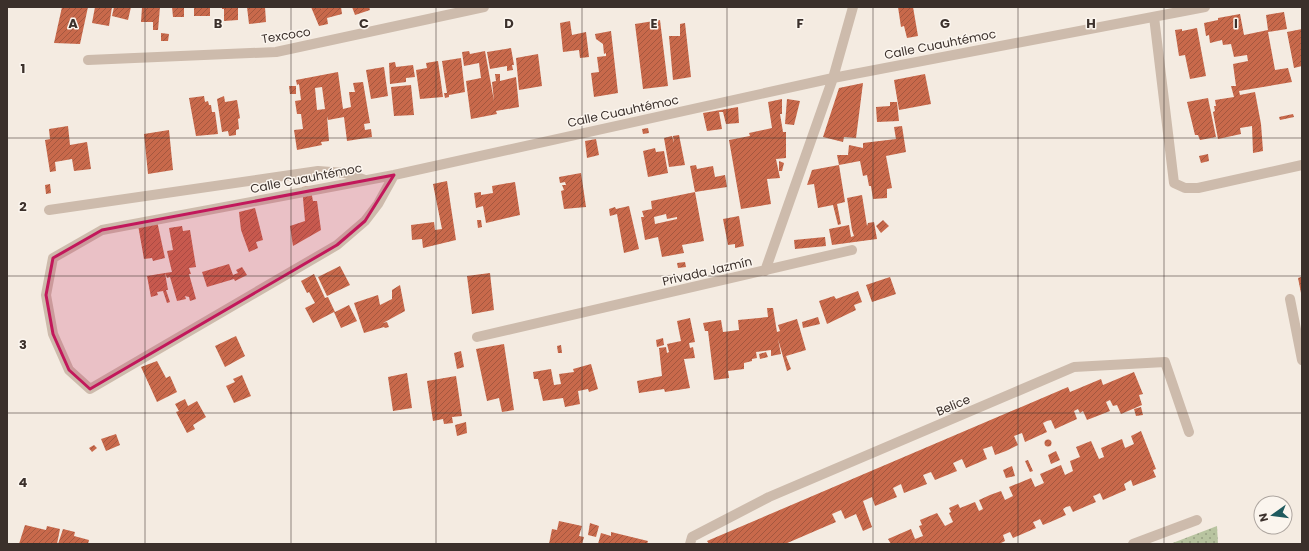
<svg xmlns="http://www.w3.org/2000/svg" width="1309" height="551" viewBox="0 0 1309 551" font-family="Poppins,sans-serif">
<defs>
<pattern id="grass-dots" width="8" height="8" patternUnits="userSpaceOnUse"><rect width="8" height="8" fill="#b8c4a0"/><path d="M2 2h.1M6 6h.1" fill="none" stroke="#97a083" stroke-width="1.8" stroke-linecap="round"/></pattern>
<pattern id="building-hatch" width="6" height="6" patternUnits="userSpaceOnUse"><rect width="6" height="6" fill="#c8694b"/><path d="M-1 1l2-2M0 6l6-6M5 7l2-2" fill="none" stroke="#a4573f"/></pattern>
</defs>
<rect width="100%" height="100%" fill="#f4ebe1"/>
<!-- grass -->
<path fill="url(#grass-dots)" d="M1217 526 1218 544H1170Z"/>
<!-- building -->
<path fill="url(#building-hatch)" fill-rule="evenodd" d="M62 7H88L80 44 54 43Z
M95 7H112L109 26 92 23Z
M114 7H131L128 20 112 16Z
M142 7H160L158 30H153V22H141Z
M172 7H184V17H173Z
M194 7H210V16H194Z
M222 7H238V20L224 21V9H222Z
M247 7H265L266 22 249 24Z
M311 7H321V9L322 7H341L342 14 327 18 328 24 319 26Z
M352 7H369L370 10 355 15Z
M898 7H913L918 36 907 38 904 26 901 27Z
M1284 12 1287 29 1268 32 1275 70 1288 68 1292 82 1239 91 1240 95 1255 92 1261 124 1263 151 1253 153 1252 126 1240 128 1241 134 1218 139 1213 112 1215 111 1214 106H1216L1215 100 1234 97 1231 86H1236L1233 64 1248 61 1247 55 1234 57 1231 44 1223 45 1222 40 1210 43 1209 35 1206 36 1204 23 1218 20V18L1240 14 1244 35 1268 30 1266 15Z
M660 20 668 86 643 89 635 24Z
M570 21 572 35 586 32 589 57 580 58 579 50 563 52 560 23Z
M685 23 691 77 673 80 669 36H680V24Z
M1197 28 1206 76 1190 79 1185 55 1179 56 1175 30 1182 29V31Z
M1302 29V66L1294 68 1287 32Z
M611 31 618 93 594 97 591 73 599 72 597 57 606 56V53L604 54 603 44 596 39 595 34Z
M161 33 169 34 168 41H161Z
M511 48 514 65H512L513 70 507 71V66L490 69 487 52Z
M469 51 470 54 485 51 494 101 492 82 496 81 495 74H500V81L516 77 519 107 496 111 497 114 471 119 466 81 481 78 479 63 464 66 462 52Z
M538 54 542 86 519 90 516 58Z
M461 58 465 92 449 95V97L445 98 444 93H447L442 61Z
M438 61 443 97 420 99 416 70 427 68 426 63Z
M395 62 396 67 413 65 415 77 406 78V82L390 84 389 63Z
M384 67 388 96 371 99 366 70Z
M338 72 343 109 351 107 349 92H355L353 83 363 82 370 123 364 124 365 130 371 129 372 137 347 141 344 117 328 120 327 116 329 141 321 142 322 145 297 150 294 130 303 129 301 114H297L295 101 301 100 299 84 297 85 296 80ZM322 87 325 109 317 110 315 88Z
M925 74 931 104 899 110 894 80Z
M863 83 856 138 844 137 843 142 823 137 839 88Z
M411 85 414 115 394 116 391 87Z
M289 86H296V94H290Z
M204 96 205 102 208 101 209 105H211L212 112H215L218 134 196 136 189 98Z
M224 96 225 102 237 100 240 118 238 119 239 129 236 130V135L229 136 228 131 222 132 217 99Z
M1208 98 1216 137 1200 140 1198 135H1195L1187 102Z
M782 99V114H780L783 132H786V158L776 159 780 178 767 179 771 204 741 209 729 140 750 136 749 133 772 128 768 102Z
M787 99 800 101 794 125 785 124Z
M890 102H897L899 121 877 122 876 107 890 106Z
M738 107 739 123 726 124 723 112H719L722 129 707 131 703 113Z
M1293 114 1294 117 1280 120 1279 117Z
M68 126 70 145 87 142 91 169 74 171 72 159 55 162 56 171 50 172 45 140 50 139 49 129Z
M902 126 906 152 886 156 892 188 887 189V198L873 199 871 186H869L867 175 863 176 860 161 839 165 837 155H848L849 145 863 148V143L896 139 894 127Z
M648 128 649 133 643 134 642 129Z
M169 130 173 170 148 174 144 134Z
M679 135 685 165 669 167 664 138 672 136 674 143 673 136Z
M596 139 599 155 587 158 585 141Z
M655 148 656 152 664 151 668 173 648 177 643 151Z
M1208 154 1209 161 1201 163 1199 156Z
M779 161 784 163 782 171H779Z
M696 165 697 169 713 166 715 177 725 175 727 187 695 192 690 166Z
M839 165 845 202 837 204 841 224 838 225 833 205 818 208 814 184 807 185 812 170Z
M581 173 586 207 564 209 561 191 564 190 562 185H566L565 182 560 183 559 177Z
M447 181 456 240 423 248 422 239 412 240 411 225 434 222 435 230 442 229 433 184Z
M515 182 520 215 486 223 483 206 476 208 474 193 481 192V195L493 193 492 186Z
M50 184 51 193 46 194 45 185Z
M310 186 313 201H317L321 230 293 246 290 226 305 221 302 187Z
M695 192 704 241 682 245 684 253 662 257 658 237 645 240 641 217H644L642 211 652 209 651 201ZM666 214 667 219 677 217V219L655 224 654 217Z
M862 195 867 226 868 223 874 222 877 239 832 245 829 229 849 225 851 237 854 236 852 230 847 198Z
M629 206 639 249 624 253 617 214 610 216 609 209 615 207 616 209Z
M255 208 263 240 256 242 258 248 249 252 241 230 239 212Z
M739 216 744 246 735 248V244L728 245 723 219Z
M477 220H481L482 227 478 228Z
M883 220 889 226 881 233 876 226Z
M157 221 165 258 153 261 152 258 144 259 138 225Z
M182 226 183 231 190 230 196 267 189 268 191 274H189L196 299 190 301 189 297 185 296 186 299 177 301 170 277 167 278 165 273 172 272 167 251 173 250 169 228Z
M825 237 826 246 795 249 794 240Z
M685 262 686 267 678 268 677 263Z
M229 264 233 275 238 273 236 270 242 267 247 275 235 281 234 279 207 287 202 272Z
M340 266 350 285 327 296 318 277Z
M165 273 168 290H166L170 302 167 303 163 291 157 292 158 295 151 297 147 276Z
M490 273 494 310 472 314 467 276Z
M314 274 325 298 328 297 335 312 349 305 357 321 341 328 334 312 313 323 305 308 315 303 309 292 307 293 301 281Z
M890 277 896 294 872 302 866 285Z
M1301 277 1302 281 1301 293 1298 278Z
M400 285 405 311 383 323 387 322 389 327 385 328 384 327 364 333 354 303 378 295 380 305 392 299V290Z
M858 291 862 302 854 305 856 310 827 324 819 301 834 296 836 299Z
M767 308H773L777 332 780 331 778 325 797 319 806 350 786 356 791 369 787 371 778 339 781 354 771 356V350L756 352 757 358 752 359V361L744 363V369L728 371 729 378 714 380 708 331H705L703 323 721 320 723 332 739 330 738 320 768 317Z
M818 317 820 324 803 328 802 322Z
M690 318 695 342 689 343 690 348 693 347 695 358 684 359 690 388 665 392 664 389 639 393 637 381 662 376 659 348 666 347 667 353 669 352 667 344 681 341 677 321Z
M236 336 245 356 225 367 215 346Z
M663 338 664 345 657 347 656 340Z
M504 344 514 410 502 412 499 398 487 401 476 349Z
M561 345 562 353H558L557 346Z
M461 351 464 367 457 369 454 353Z
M766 352 768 357 760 359 759 354Z
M157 361 166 378 170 376 177 392 157 402 141 367Z
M591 364 598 389 589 392 588 389 578 391 580 404 565 407 563 398 543 401 538 379H534L533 372 551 369 554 385 561 384 559 374 574 372 573 369Z
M1134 372 1143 394 1139 395 1142 405 1121 414 1117 405 1113 406 1110 400 1106 402 1110 411 1087 420 1083 411 1080 413 1078 409 1074 411 1077 419 1055 429 1051 420 1047 421 1043 423 1047 432 1025 442 1022 433 1014 436 1018 445 1006 451 995 455 992 446 983 449 987 459 966 468 962 459 953 463 957 471 935 480 931 472 923 475 927 484 904 493 901 484 893 488 897 497 875 506 872 497 863 501 872 527 863 531 856 514 845 519 841 510 832 514 836 522 785 544H709L707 541 1068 387 1070 392 1101 379 1103 385Z
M407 373 412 408 393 411 388 377Z
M242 375 251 396 234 403 226 386 235 382 233 379Z
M456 376 462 416 452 417 453 423 444 424 443 419 433 421 427 381Z
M185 399 188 406 197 401 206 417 193 425 195 429 187 433 176 412 179 411 175 404Z
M1141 407 1143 415 1136 416 1134 409Z
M466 422 467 433 457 436 455 425Z
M1141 431 1156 469 1153 470 1156 477 1133 486 1131 480 1124 484 1126 490 1103 500 1100 493 1096 495 1093 496 1096 502 1073 512 1070 506 1066 507 1063 509 1066 515 1055 520 1043 525 1040 519 1036 521 1033 522 1036 528 1013 538 1010 532 1003 535 1005 541 999 544H891L888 539 911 529 915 539 923 536 919 526 922 525 920 520 937 513 945 526 953 522 949 513 951 512 949 508 958 504 960 508 975 502 979 511 983 509 979 500 990 495 1001 491 1005 500 1013 496 1009 487 1031 478 1035 487 1044 483 1040 474 1061 465 1065 475 1073 471 1070 461 1080 457 1076 447 1091 441 1099 459 1104 457 1101 448 1122 439 1125 448 1134 444 1131 436Z
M116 434 120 445 106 451 101 439Z
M1044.5 443a3.5 3.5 0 1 1 7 0a3.5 3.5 0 1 1-7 0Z
M94 445 97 448 92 452 89 448Z
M1056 451 1060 460 1051 464 1048 455Z
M1028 460 1033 471 1030 472 1025 461Z
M1012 466 1015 476 1006 478 1003 470Z
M559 521 582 526 579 536 584 537 582 544H549L552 529 557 530Z
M590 523 599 526 596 537 588 535Z
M25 525 46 530 47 526 60 529 57 544H19Z
M63 529 75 532 74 536 89 540 88 544H58Z
M611 532 648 541 647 544H598L601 533 611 536Z"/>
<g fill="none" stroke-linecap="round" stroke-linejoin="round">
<!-- minor -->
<path stroke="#cdbbac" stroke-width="10" d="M1154 17 1174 183 1185 188H1198L1302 165
M88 60 276 52 484 7
M394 175 378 204 365 221 337 245 90 389 69 370 53 334 46 295 53 258 102 230 394 175 833 78 1205 7
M49 210 318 171 345 173 365 180
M765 271 833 78 853 7
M1290 299 1302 360
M477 337 852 250
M690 544 692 537 769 497 1074 367 1165 362 1189 432
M1133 544 1197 520"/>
</g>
<!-- marked area -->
<path fill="#c2185b" fill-opacity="0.2" stroke="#c2185b" stroke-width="3" stroke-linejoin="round" d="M394 175 365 221 337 245 90 389 69 370 53 334 46 295 53 258 102 230Z"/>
<!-- grid -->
<path fill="none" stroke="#3b302b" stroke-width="1" stroke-opacity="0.55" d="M145 7V544M291 7V544M436 7V544M582 7V544M727 7V544M873 7V544M1018 7V544M1164 7V544M7 138H1302M7 276H1302M7 413H1302"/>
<g text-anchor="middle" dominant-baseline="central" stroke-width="3" stroke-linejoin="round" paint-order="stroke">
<!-- street labels -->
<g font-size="12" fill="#3b302b" stroke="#fbf5ee">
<text transform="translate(286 35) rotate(-9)">Texcoco</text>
<text transform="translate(940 44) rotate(-11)">Calle Cuauhtémoc</text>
<text transform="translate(623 111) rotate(-12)">Calle Cuauhtémoc</text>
<text transform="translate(306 178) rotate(-11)">Calle Cuauhtémoc</text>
<text transform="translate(707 271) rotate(-13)">Privada Jazmín</text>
<text transform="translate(953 405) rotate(-23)">Belice</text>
</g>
</g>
<g font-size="13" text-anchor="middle" font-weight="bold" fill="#3b302b" stroke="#fbf5ee" stroke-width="3" stroke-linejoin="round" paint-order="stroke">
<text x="73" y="28">A</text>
<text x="218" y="28">B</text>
<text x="364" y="28">C</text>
<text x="509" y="28">D</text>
<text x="654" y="28">E</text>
<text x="800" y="28">F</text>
<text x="945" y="28">G</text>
<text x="1091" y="28">H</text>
<text x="1236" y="28">I</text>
<text x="23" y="73">1</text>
<text x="23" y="211">2</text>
<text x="23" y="349">3</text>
<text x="23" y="487">4</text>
</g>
<!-- border -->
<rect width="1309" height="551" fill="none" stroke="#3b302b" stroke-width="16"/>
<!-- north arrow -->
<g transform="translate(1273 515) rotate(256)"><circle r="19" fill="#fbf5ee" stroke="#aea6a0"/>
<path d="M0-3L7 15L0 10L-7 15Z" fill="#1f5a5e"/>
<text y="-6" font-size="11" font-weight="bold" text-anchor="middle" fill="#3b302b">N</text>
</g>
</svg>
